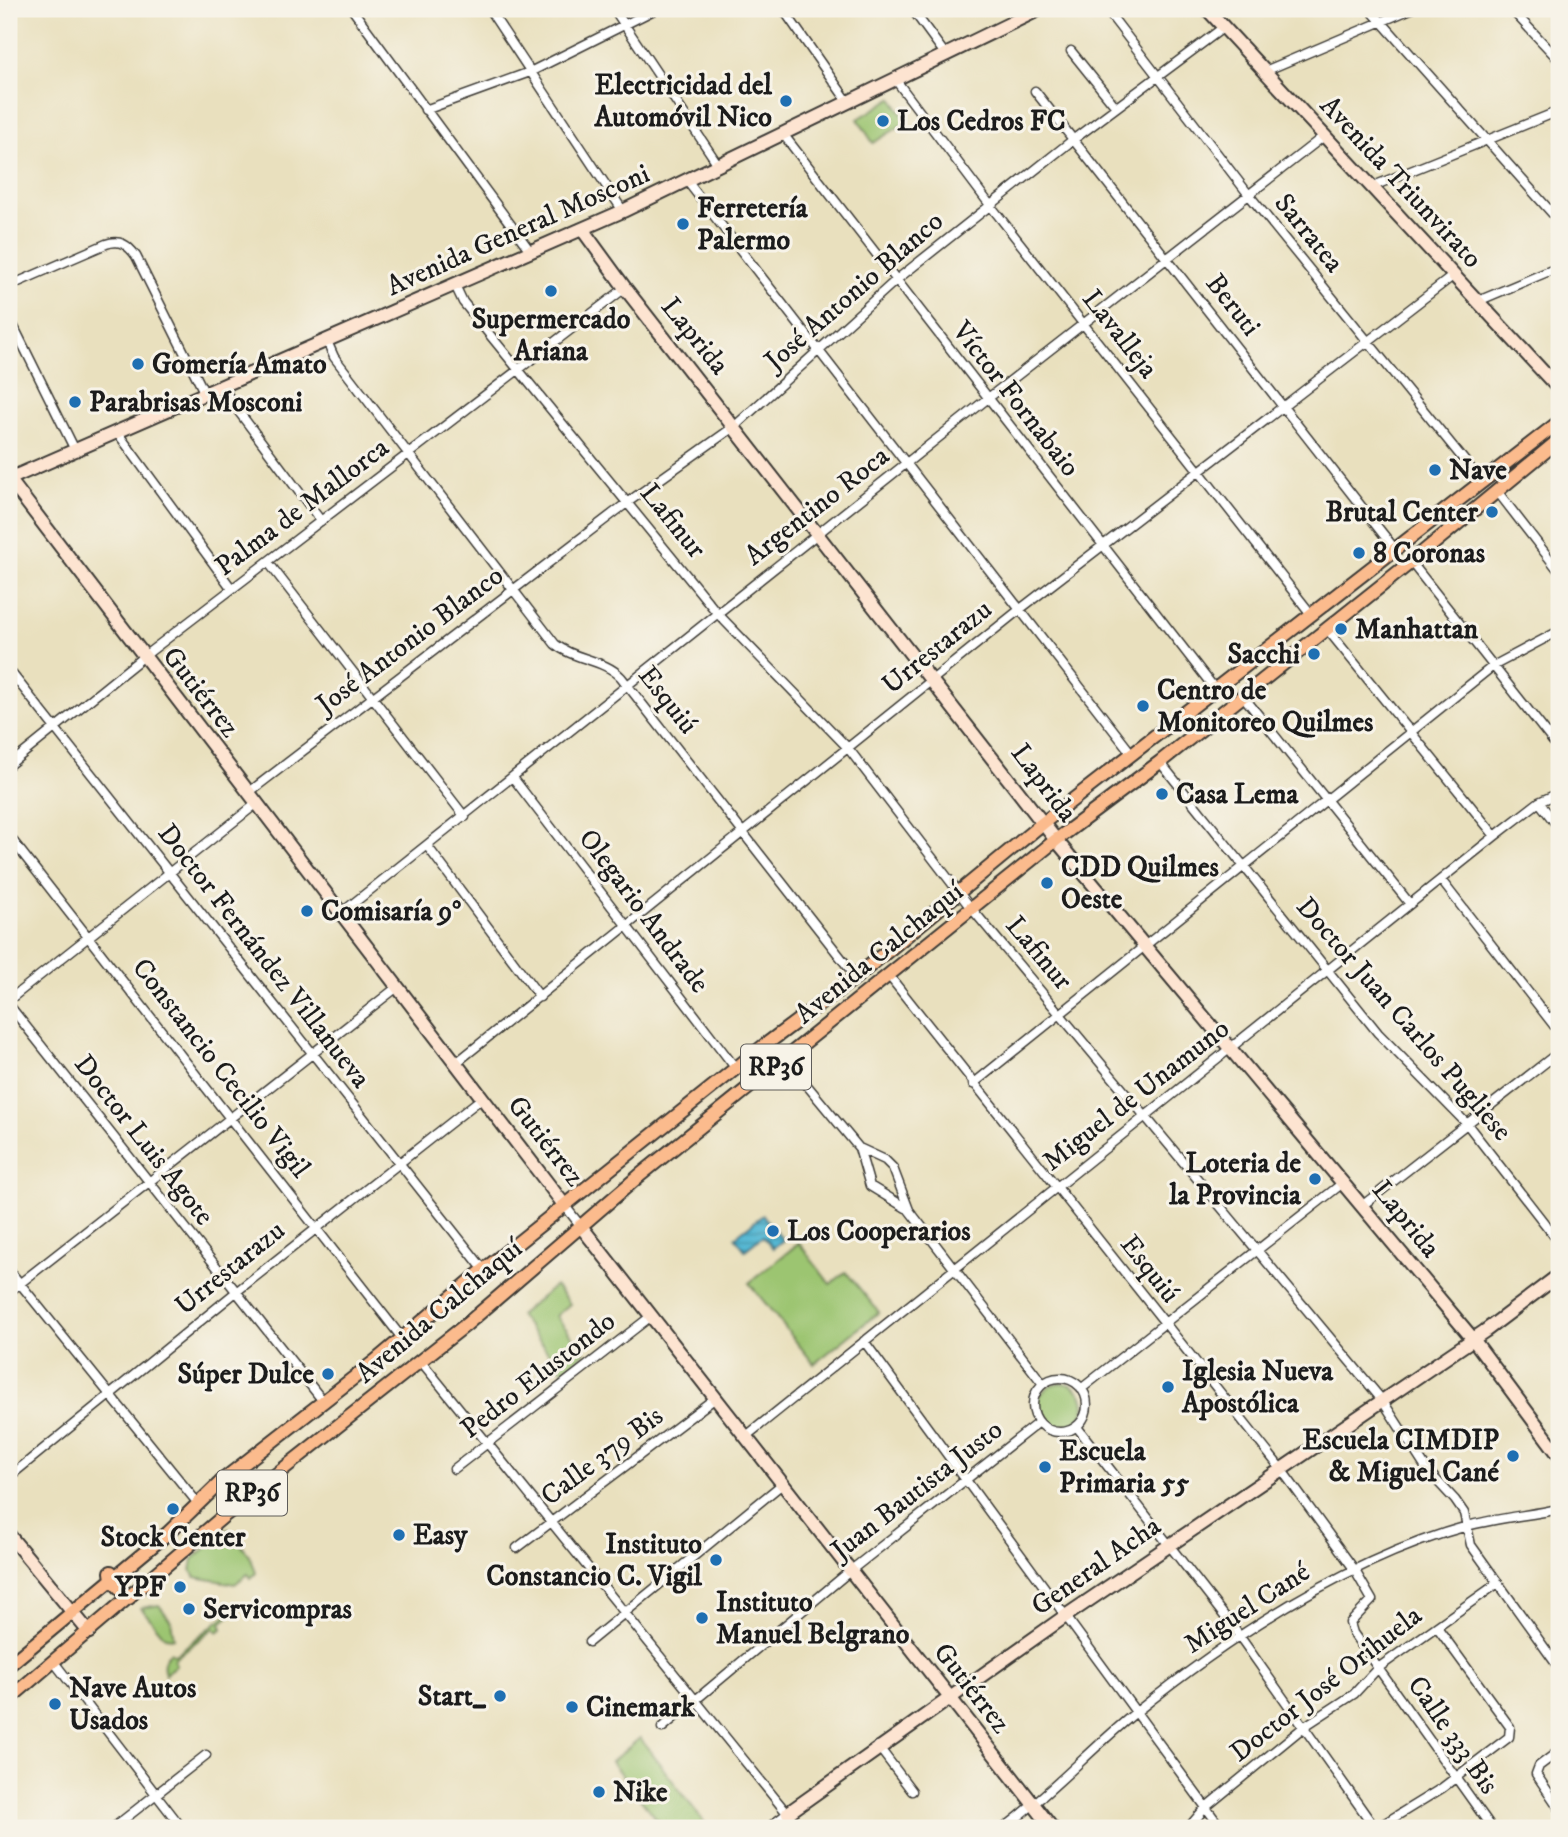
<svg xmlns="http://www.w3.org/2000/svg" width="1568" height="1837" viewBox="0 0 1568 1837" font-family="'IM FELL DW Pica',serif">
<defs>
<pattern id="water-rules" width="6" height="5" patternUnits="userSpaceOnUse" patternTransform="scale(1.75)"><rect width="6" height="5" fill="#55b8d4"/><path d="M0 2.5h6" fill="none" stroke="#4695ab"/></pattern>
</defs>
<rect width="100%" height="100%" fill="#f7f3e8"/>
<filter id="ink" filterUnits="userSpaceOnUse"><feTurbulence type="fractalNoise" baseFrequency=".0143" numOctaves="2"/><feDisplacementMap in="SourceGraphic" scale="14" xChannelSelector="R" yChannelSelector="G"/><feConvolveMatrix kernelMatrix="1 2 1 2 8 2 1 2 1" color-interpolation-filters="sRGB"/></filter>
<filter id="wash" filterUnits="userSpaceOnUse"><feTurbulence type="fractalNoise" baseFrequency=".00686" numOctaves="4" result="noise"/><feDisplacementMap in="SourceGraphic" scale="28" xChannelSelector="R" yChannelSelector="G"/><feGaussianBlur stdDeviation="1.57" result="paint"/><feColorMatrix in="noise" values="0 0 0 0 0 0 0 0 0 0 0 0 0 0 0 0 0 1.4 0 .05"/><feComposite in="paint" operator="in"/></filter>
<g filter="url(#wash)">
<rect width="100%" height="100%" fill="#e9e0be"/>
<!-- green -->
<path fill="#9cc571" stroke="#5c7046" stroke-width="2" d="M892 98 907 122 873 143 858 119Z
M799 1243 830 1284 846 1272 879 1312 814 1364 749 1283Z
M555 1286 570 1304 556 1316 585 1353 563 1371 519 1315Z
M1038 1406a23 23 0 1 1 46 0a23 23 0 1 1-46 0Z
M228 1529 250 1556 256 1573 251 1578 248 1574 235 1584 195 1577 191 1571 193 1559Z
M159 1605 171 1621 174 1638 165 1637 141 1608Z
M234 1609 236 1611 221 1623 223 1628 218 1632 214 1628 174 1659 176 1665 165 1674C162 1666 164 1658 170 1652L175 1655Z
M640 1738 707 1826 704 1828H664L611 1762Z"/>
<!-- water -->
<path fill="url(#water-rules)" stroke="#386a78" stroke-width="2" d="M763 1215 783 1240 773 1248 763 1236 745 1250 735 1237Z"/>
</g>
<g filter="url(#ink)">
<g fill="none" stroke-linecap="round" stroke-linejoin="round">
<!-- street casing -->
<g stroke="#3b3934" stroke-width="11">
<path id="street" d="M352 9 531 252
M489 9 623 211
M614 9 719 166
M783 9 848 102
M912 9 945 54
M1106 9 1249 195 1481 481
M1370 9 1559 221
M1511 9 1559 60
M1071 51 1116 107
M1265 71 1411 9
M895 79 990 205 1311 614
M1035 91 1394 548
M425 110 530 72 656 9
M783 134 1215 689
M687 181 1132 754
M1371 187 1559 111
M455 285 463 302 718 614 848 748 967 903 1382 1400 1427 1470 1455 1500 1464 1513 1471 1545 1559 1668
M9 286 106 244C120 239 128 245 136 256L205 394
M1478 301 1559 267
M9 317 75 450
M327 341 334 357 555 644C574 660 604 659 621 677L856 977
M224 386 230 400 321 521
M117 432 232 589
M1497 491 1559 571
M268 562 465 817
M1411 562 1559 749
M1327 629 1495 836
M9 670 484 1270
M1243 696 1410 904
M1160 762 1378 1033 1467 1124 1559 1242
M9 765 143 657 625 288
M514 779 737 1070
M248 793 628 502 735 426 895 281 1074 139 1224 27
M1539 802 1559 828
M9 836 402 1338
M428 847 540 997
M1441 880 1559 1032
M340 914 987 399 1324 136
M890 977 1281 1469 1354 1569 1372 1600 1350 1623 1353 1633 1492 1828
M9 1000 256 804
M9 1005 323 1401
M1549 1019 1559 1011
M786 1060 859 1148 870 1186 906 1208
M456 1063 1019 610 1454 275
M973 1084 1493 666 1559 631
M859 1148 885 1160 893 1168 909 1210 1043 1384
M1363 1205 1559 1052
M565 1206 580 1225
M9 1270 196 1501
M9 1292 396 988
M864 1341 1221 1828
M420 1360 799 1828
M1033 1405a27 27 0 1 1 54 0a27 27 0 1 1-54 0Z
M1081 1389 1344 1182
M1077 1427 1233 1627 1375 1828
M745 1437 1495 836 1539 802 1559 793
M454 1469 650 1317
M9 1477 236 1292 482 1098
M517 1548 714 1399
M589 1642 781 1485
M54 1662 182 1828
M662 1728 850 1571 1039 1422
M878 1746 912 1791
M1559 1751 1539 1766 1536 1774 1559 1808
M113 1828 206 1755
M768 1828 788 1813
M1004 1828C1051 1793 1090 1750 1135 1713 1232 1635 1349 1558 1471 1525 1499 1518 1530 1515 1559 1509
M1188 1828 1206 1807 1305 1726 1354 1694 1378 1668 1498 1583
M1377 1828 1442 1788 1509 1737 1510 1727 1437 1627"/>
</g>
<!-- secondary casing -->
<g stroke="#3b3934" stroke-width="16">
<path id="secondary" d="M1207 9 1559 389
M582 229 625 288 1056 840 1473 1339 1559 1455
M9 479 623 211 1040 9
M9 479 565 1206
M580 1225 1052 1828
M9 1535 89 1632
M788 1813 1067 1615 1485 1331 1559 1275
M9 1823 13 1828"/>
</g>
<!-- primary casing -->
<g stroke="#3b3934" stroke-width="16">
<path id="primary" d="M111 1572 112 1580 129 1598
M9 1665 168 1533 224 1479 374 1362 475 1277 765 1045 856 977 1043 823 1559 422
M9 1699 225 1515 467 1324 639 1176 1056 840 1160 762 1411 562 1559 440"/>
</g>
<!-- street -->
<use href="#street" stroke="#fff" stroke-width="8"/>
<!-- secondary -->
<use href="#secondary" stroke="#fde4d1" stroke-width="12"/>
<!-- primary -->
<use href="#primary" stroke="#fbbb8d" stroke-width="12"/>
</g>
</g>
<!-- markers -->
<g fill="#1f6fb2" stroke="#f7f3e8" stroke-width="2.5">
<circle cx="786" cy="101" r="7"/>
<circle cx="883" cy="121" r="7"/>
<circle cx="683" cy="224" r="7"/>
<circle cx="551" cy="291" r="7"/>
<circle cx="138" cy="364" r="7"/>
<circle cx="75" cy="402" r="7"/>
<circle cx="1435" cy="470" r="7"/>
<circle cx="1492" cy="512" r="7"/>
<circle cx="1359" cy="553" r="7"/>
<circle cx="1341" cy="629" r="7"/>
<circle cx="1314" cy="654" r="7"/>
<circle cx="1143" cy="706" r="7"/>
<circle cx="1162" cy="794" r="7"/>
<circle cx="1047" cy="883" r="7"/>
<circle cx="307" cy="911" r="7"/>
<circle cx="1315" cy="1179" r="7"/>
<circle cx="773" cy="1231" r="7"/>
<circle cx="328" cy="1374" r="7"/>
<circle cx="1168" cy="1387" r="7"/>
<circle cx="1513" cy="1456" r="7"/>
<circle cx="1045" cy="1467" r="7"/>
<circle cx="173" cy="1509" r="7"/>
<circle cx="399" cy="1535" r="7"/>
<circle cx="716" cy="1560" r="7"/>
<circle cx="180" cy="1587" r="7"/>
<circle cx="189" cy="1609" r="7"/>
<circle cx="702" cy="1618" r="7"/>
<circle cx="500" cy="1696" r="7"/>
<circle cx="55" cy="1704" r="7"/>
<circle cx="572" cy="1707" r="7"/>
<circle cx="599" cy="1792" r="7"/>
</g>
<g text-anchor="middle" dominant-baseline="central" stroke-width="6" stroke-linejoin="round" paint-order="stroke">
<!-- shield labels -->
<g fill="#f7f3e8" stroke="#5e5c59" stroke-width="2">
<rect x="741" y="1044.5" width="70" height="45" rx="5"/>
<rect x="217" y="1470.5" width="70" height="45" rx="5"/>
</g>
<g font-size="26" font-weight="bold" fill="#1c1c1c">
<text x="776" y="1067">RP36</text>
<text x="252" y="1493">RP36</text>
</g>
<!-- poi labels -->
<g font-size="28" font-weight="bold" fill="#1c1c1c" stroke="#f7f3e8" text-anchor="start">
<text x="772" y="85" text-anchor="end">Electricidad del<tspan x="772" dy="32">Automóvil Nico</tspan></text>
<text x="897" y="121">Los Cedros FC</text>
<text x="697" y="208">Ferretería<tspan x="697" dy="32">Palermo</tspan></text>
<text x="551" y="319" text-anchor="middle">Supermercado<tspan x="551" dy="32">Ariana</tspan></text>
<text x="152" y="364">Gomería Amato</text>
<text x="89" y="402">Parabrisas Mosconi</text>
<text x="1449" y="470">Nave</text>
<text x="1478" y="512" text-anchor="end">Brutal Center</text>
<text x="1373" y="553">8 Coronas</text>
<text x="1355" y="629">Manhattan</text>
<text x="1300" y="654" text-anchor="end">Sacchi</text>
<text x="1157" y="690">Centro de<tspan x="1157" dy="32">Monitoreo Quilmes</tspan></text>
<text x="1176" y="794">Casa Lema</text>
<text x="1061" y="867">CDD Quilmes<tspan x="1061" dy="32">Oeste</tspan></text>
<text x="321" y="911">Comisaría 9°</text>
<text x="1301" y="1163" text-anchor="end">Loteria de<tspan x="1301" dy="32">la Provincia</tspan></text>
<text x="787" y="1231">Los Cooperarios</text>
<text x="1182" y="1371">Iglesia Nueva<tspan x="1182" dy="32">Apostólica</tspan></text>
<text x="314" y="1374" text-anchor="end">Súper Dulce</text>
<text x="1499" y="1440" text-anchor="end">Escuela CIMDIP<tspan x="1499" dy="32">&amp; Miguel Cané</tspan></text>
<text x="1059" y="1451">Escuela<tspan x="1059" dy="32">Primaria 55</tspan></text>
<text x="413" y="1535">Easy</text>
<text x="173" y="1537" text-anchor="middle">Stock Center</text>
<text x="702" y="1544" text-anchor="end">Instituto<tspan x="702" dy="32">Constancio C. Vigil</tspan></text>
<text x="166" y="1587" text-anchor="end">YPF</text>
<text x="716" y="1602">Instituto<tspan x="716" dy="32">Manuel Belgrano</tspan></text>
<text x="203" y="1609">Servicompras</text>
<text x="69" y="1688">Nave Autos<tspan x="69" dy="32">Usados</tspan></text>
<text x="486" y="1696" text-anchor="end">Start_</text>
<text x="586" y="1707">Cinemark</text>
<text x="613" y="1792">Nike</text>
</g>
<!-- street labels -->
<g font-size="28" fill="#1c1c1c" stroke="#f7f3e8">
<text transform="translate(1401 182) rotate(47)">Avenida Triunvirato</text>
<text transform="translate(518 230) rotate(-24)">Avenida General Mosconi</text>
<text transform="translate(1309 233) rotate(51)">Sarratea</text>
<text transform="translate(854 291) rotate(-41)">José Antonio Blanco</text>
<text transform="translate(1233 305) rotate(52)">Beruti</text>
<text transform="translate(1120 334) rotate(52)">Lavalleja</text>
<text transform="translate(695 336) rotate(51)">Laprida</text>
<text transform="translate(1016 399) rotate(52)">Víctor Fornabaio</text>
<text transform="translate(817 506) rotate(-38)">Argentino Roca</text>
<text transform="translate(302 507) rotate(-37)">Palma de Mallorca</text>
<text transform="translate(673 521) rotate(51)">Lafinur</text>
<text transform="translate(410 640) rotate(-37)">José Antonio Blanco</text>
<text transform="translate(937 647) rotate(-39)">Urrestarazu</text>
<text transform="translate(201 692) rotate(52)">Gutiérrez</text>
<text transform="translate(668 700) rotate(52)">Esquiú</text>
<text transform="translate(1044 783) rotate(53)">Laprida</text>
<text transform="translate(644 911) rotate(53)">Olegario Andrade</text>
<text transform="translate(879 953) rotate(-39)">Avenida Calchaquí</text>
<text transform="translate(1039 953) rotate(50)">Lafinur</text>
<text transform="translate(264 956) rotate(52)">Doctor Fernández Villanueva</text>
<text transform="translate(1404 1019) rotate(49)">Doctor Juan Carlos Pugliese</text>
<text transform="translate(221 1068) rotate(52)">Constancio Cecilio Vigil</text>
<text transform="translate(1136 1095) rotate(-38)">Miguel de Unamuno</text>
<text transform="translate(144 1140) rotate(52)">Doctor Luis Agote</text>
<text transform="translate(546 1141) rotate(52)">Gutiérrez</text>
<text transform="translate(1406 1219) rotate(51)">Laprida</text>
<text transform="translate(230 1268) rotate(-39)">Urrestarazu</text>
<text transform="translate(1150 1269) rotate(52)">Esquiú</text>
<text transform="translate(439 1311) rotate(-40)">Avenida Calchaquí</text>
<text transform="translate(538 1375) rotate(-38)">Pedro Elustondo</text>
<text transform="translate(602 1456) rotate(-37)">Calle 379 Bis</text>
<text transform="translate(917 1490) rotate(-38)">Juan Bautista Justo</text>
<text transform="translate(1096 1566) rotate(-35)">General Acha</text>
<text transform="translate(1247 1608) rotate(-33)">Miguel Cané</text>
<text transform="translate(1326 1684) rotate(-38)">Doctor José Orihuela</text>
<text transform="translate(972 1688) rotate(52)">Gutiérrez</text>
<text transform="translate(1453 1735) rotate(55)">Calle 333 Bis</text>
</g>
</g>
<!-- margin -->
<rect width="1568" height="1837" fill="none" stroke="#f7f3e8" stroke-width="35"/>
</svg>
